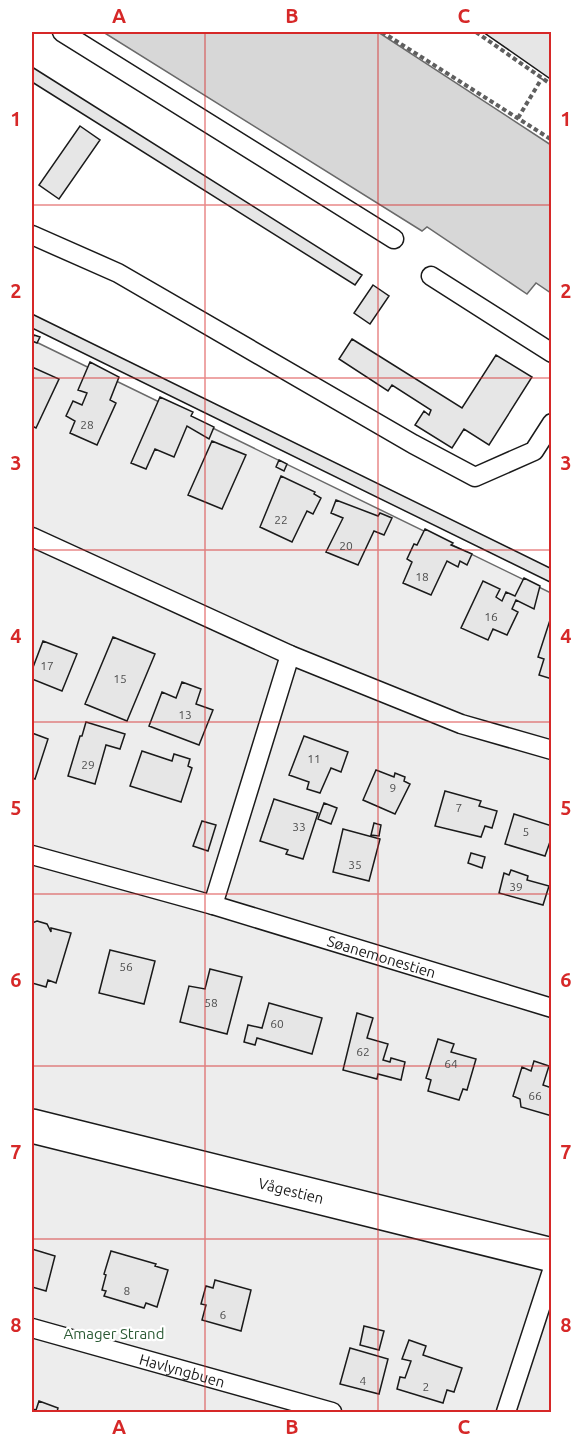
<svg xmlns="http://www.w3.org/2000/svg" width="583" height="1444" viewBox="0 0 583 1444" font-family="Ubuntu,sans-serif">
<rect width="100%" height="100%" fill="#fff"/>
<!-- built -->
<path fill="#ededed" stroke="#6a6a6a" stroke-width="1.5" d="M32 340 551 593V1412H32Z"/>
<!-- water -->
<path fill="#d7d7d7" stroke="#6a6a6a" stroke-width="1.5" d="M103 32H378L551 145V293L536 283 527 294 427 227 422 231Z"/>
<!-- building -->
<path fill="#e6e6e6" stroke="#1a1a1a" stroke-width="1.5" d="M483 32H552V80Z
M32 67 362 275 355 285 32 82Z
M80 126 100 140 59 199 39 185Z
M373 285 389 296 370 324 354 313Z
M32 314 552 569V583L32 328Z
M34 335 40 337 37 343 32 341Z
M352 339 462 408 496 355 532 377 489 445 464 429 452 448 415 425 424 411 429 415 431 410 392 385 388 391 339 359Z
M90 362 119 377 110 400 116 403 97 445 70 433 75 421 66 416 73 401 82 405 87 393 78 390Z
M32 367 59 379 36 428 32 426Z
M160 397 193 412 191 416 214 427 209 439 187 426 174 457 155 449 146 469 131 463Z
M212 441 246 455 222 509 188 495Z
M279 460 287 464 284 471 276 467Z
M281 476 315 492 314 494 321 498 313 514 307 511 292 542 260 527Z
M336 500 378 516 380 513 392 518 384 535 374 531 358 565 326 552 343 518 331 513Z
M425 529 453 543 451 545 472 554 467 565 460 561 458 567 447 561 431 595 403 583 412 562 407 559 414 544 417 545Z
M524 578 540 586 534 609 516 600 512 609 518 612 507 635 493 629 488 640 461 628 483 581 500 589 496 597 502 601 506 592 515 596Z
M551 617H552V679L539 675 544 659 538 657Z
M113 637 155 654 127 721 85 704Z
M43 641 77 654 62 691 32 679V670Z
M182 682 201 689 196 704 213 710 199 745 149 726 162 692 176 698Z
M86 722 125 734 120 749 106 745 95 784 68 776 80 736H82Z
M32 733 48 739 35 779 32 778Z
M304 736 348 752 341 772 331 768 320 793 307 789 309 782 289 775Z
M142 751 172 761 174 754 190 759 188 766 192 768 181 802 130 786Z
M376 770 394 777 395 773 405 777 404 781 410 784 395 814 363 800Z
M445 791 481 801 479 806 497 811 492 828 485 826 481 837 435 826Z
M274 799 318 813 303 859 286 854 288 850 260 841Z
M324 803 337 808 331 824 318 819Z
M514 814 552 826V836L545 856 505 844Z
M202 821 216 825 208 851 193 846Z
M374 823 381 825 379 836 371 835Z
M343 829 380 839 369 881 333 872Z
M471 853 485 857 482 868 468 863Z
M511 870 528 876 527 880 549 886 543 905 499 893 504 873 509 875Z
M37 921 47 924 51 932V928L71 933 56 983 48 980 46 987 32 983V923Z
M110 950 155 961 144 1004 99 993Z
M210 969 242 977 227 1034 180 1022 189 986 205 989Z
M269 1003 322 1018 312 1054 257 1038 255 1045 244 1042 248 1025 262 1028Z
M357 1013 373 1018 367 1038 388 1044 383 1060 390 1062 391 1058 405 1062 401 1080 378 1074 377 1079 343 1070Z
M438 1039 454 1044 451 1052 476 1059 467 1090 463 1089 459 1100 428 1091 431 1080 426 1078Z
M534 1061 549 1066 543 1085 552 1088V1116L521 1107 520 1099 513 1096 522 1067 531 1071Z
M32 1249 55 1256 46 1291 32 1287Z
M111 1251 156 1264 155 1266 168 1270 157 1307 146 1303 144 1308 104 1296 106 1291 102 1290 106 1275 104 1274Z
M215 1280 251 1290 241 1331 202 1320 206 1305 201 1304 206 1286 213 1288Z
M364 1326 384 1331 379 1350 360 1345Z
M409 1340 426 1346 423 1355 462 1368 454 1392 447 1390 443 1403 397 1389 400 1377 405 1378 411 1361 402 1359Z
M350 1348 388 1359 379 1394 340 1384Z
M39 1401 58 1408 57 1412H32V1409L36 1410Z"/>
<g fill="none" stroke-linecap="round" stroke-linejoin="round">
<!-- lane casing -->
<g stroke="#1a1a1a" stroke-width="21">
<g id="lane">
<path d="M62 32 394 239"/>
<path d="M32 235 118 273 413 444 475 477 534 451 552 423"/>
<path d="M431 276 552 353"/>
<path d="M32 537 290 655 461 724 552 750"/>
<path id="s1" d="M32 855 213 905 552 1008"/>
<path d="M213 905 290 655"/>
<path id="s2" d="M32 1328 332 1412"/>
<path d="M506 1412 552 1271"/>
</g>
</g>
<!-- street casing -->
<g stroke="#1a1a1a" stroke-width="36">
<g id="street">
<path id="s3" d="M32 1126 552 1255"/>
</g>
</g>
<!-- path -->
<path stroke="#5f5f5f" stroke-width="4" stroke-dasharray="4.5 3" stroke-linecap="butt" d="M382 32 552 140
M476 32 552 85
M518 118 542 78"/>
<!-- lane -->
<use href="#lane" stroke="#fff" stroke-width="18"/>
<!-- street -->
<use href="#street" stroke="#fff" stroke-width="33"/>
</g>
<!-- grid -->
<path fill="none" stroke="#d62828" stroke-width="1.5" stroke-opacity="0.55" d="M205 32V1412M378 32V1412M32 205H552M32 378H552M32 550H552M32 722H552M32 894H552M32 1066H552M32 1239H552"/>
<g text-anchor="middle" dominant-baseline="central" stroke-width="4.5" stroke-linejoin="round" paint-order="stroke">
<!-- number labels -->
<g font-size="12" fill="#4d4d4d">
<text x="87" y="424">28</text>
<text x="281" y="519">22</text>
<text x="346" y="545">20</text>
<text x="422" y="576">18</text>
<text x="491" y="616">16</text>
<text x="47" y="665">17</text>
<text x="120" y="678">15</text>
<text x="185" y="714">13</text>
<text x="314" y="758">11</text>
<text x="88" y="764">29</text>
<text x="393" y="787">9</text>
<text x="459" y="807">7</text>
<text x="299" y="826">33</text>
<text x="526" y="831">5</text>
<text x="355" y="864">35</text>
<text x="516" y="886">39</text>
<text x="126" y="966">56</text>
<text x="211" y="1002">58</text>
<text x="277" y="1023">60</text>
<text x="363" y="1051">62</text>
<text x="451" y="1063">64</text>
<text x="535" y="1095">66</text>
<text x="127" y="1290">8</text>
<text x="223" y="1314">6</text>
<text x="363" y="1380">4</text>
<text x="426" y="1386">2</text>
</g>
<!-- street labels -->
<g font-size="15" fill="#1a1a1a" stroke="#fff">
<text stroke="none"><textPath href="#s1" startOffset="364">Søanemonestien</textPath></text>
<text stroke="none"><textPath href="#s3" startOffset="267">Vågestien</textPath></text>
<text stroke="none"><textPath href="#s2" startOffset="156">Havlyngbuen</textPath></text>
</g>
<!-- park labels -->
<g font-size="15" fill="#2b5a34" stroke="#fff">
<text x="114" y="1333">Amager Strand</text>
</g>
</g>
<!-- border -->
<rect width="583" height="1444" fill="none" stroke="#ffffff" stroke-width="66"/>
<rect x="33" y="33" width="517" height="1378" fill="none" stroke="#d62828" stroke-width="2"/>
<g font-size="20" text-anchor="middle" font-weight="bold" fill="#d62828">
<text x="119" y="23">A</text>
<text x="292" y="23">B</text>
<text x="464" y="23">C</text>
<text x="16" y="126">1</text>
<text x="566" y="126">1</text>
<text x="16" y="298">2</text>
<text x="566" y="298">2</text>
<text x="16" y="470">3</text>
<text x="566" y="470">3</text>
<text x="16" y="643">4</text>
<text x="566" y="643">4</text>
<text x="16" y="815">5</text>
<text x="566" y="815">5</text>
<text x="16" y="987">6</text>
<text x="566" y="987">6</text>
<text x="16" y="1159">7</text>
<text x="566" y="1159">7</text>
<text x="16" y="1332">8</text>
<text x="566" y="1332">8</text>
<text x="119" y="1434">A</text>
<text x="292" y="1434">B</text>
<text x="464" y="1434">C</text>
</g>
</svg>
